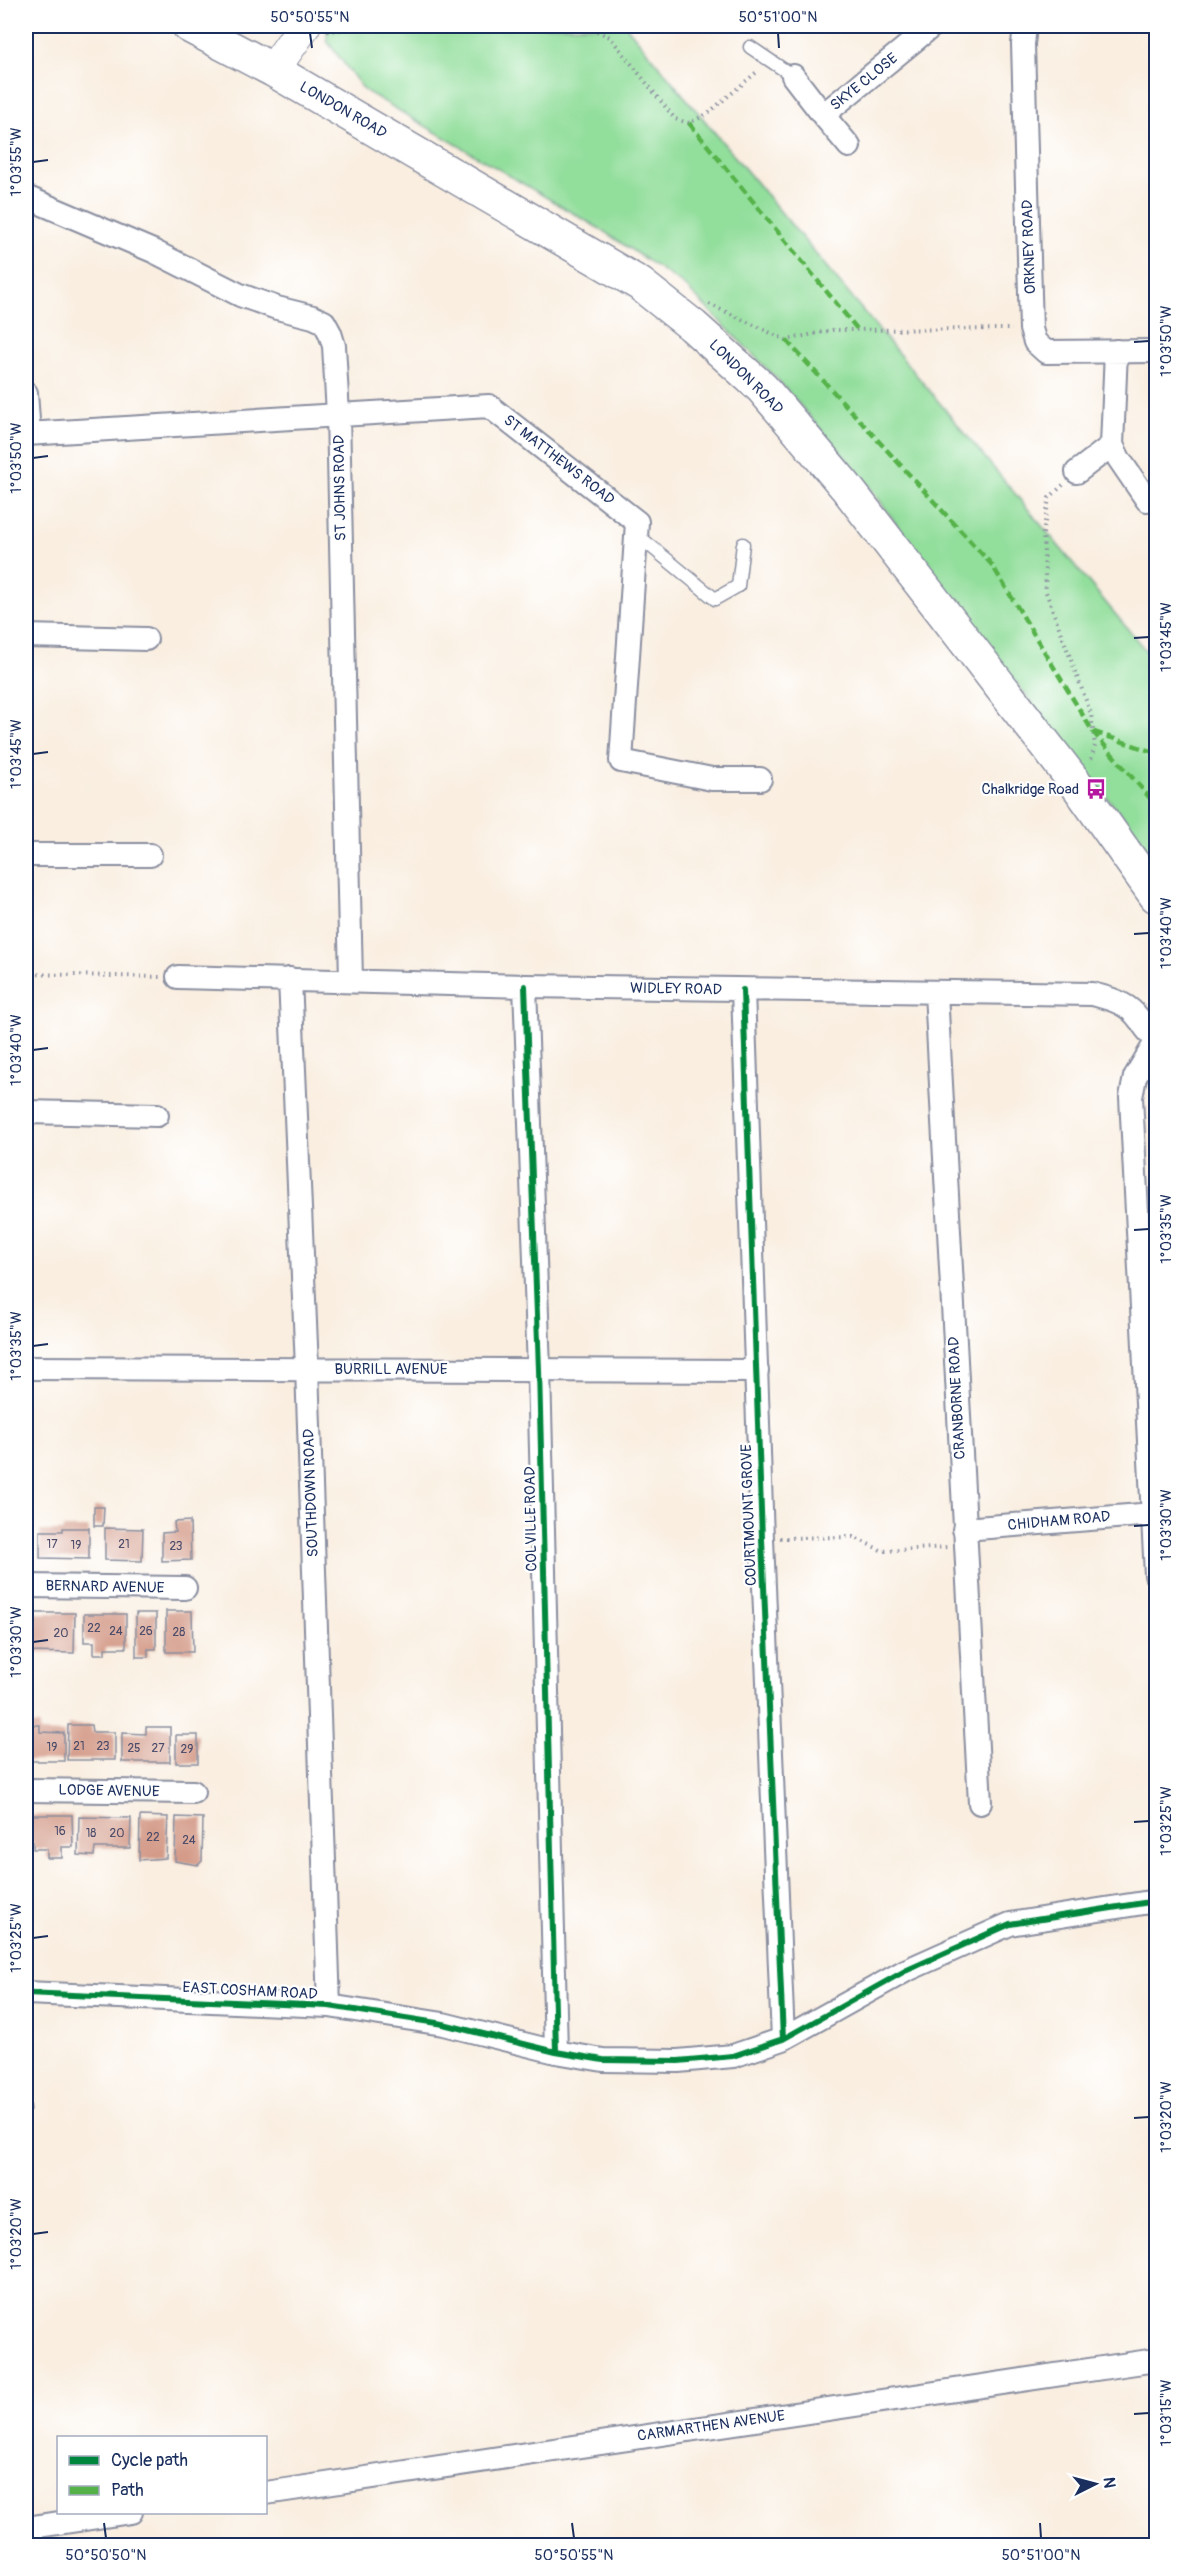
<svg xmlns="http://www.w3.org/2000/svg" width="1182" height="2571" viewBox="0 0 1182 2571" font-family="Pangolin,sans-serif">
<rect width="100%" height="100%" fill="#fff"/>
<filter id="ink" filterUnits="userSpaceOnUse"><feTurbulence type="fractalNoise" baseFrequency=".0167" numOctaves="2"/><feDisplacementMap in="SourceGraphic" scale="12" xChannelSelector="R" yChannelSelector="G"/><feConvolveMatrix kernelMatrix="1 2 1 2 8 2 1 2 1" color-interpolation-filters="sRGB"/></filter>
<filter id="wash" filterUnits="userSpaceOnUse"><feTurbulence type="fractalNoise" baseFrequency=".008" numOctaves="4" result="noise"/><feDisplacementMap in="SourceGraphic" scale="24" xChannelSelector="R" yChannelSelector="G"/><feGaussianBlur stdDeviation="1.35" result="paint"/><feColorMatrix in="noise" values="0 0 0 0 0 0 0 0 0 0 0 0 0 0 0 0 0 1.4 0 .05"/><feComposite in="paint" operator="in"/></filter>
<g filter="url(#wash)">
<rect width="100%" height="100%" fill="#f9eee0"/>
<!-- green -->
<path fill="#92de9b" stroke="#56867c" stroke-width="1.5" d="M327 26H626L1156 663V860L945 592 864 479 777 379 684 285 600 229 364 90 327 41Z"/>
<g id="blocks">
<!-- building -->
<path fill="#d49b89" d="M94 1507H104L103 1526H94Z
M190 1521 191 1560 162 1561V1533L175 1532 174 1522Z
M63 1528H89V1559L40 1558V1531H63Z
M105 1528 143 1529 142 1561 105 1560Z
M26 1529H29L28 1556H26Z
M166 1611H192L193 1652H166Z
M27 1613H75L74 1653 27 1652Z
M136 1613H156V1649H148V1657H136Z
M84 1614H126V1648H105V1654H94V1642H84Z
M26 1725H40V1732L64 1733V1761H26Z
M68 1725H91L92 1732H115V1760H67Z
M146 1727H170V1762H122V1733L146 1734Z
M176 1735H198V1763H176Z
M26 1815H72L73 1847H62V1858H47V1849H33V1842H26Z
M140 1816 168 1817 166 1858 139 1860Z
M79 1817 131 1818 130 1848H95L94 1856 78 1855Z
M176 1817 203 1818 202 1861 198 1865 175 1861Z
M26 2064 31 2111 26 2112Z"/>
</g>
</g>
<g filter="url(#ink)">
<use href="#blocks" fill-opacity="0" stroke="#8a8e9f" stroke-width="1.5"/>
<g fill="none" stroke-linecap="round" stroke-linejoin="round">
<!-- service casing -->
<g stroke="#8a8e9f" stroke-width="15">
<path id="service" d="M750 47 793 76
M636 534 715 599 738 586 743 544"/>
</g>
<!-- minor casing -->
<g stroke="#8a8e9f" stroke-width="26">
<path id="minor" d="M1025 26 1023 44 1031 329 1035 342 1046 352 1156 351
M793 76 823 115 932 26
M823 115 849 146
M26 197 153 251 240 295 277 308 313 317 324 322 330 333 334 346 338 414 351 980
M1116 351 1112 445 1119 459 1147 500
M26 393 29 434
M26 434 489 406 637 522 621 761 712 779H760
M1077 472 1112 445
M26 636 146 639
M26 855H150
M178 977 525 986 1092 994C1108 998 1124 1002 1135 1014 1143 1023 1147 1032 1156 1039
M290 979 307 1368 329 2006
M525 986 539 1370 556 2052
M743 990 762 1539 783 2039
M936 992 980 1803
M1156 1042 1135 1077 1131 1097 1156 1575
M26 1112 157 1115
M26 1368 757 1371
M964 1529 1153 1514
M26 1586 185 1588
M26 1790 193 1792
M26 1993 329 2006 443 2024 556 2052 603 2060 678 2061 733 2056 783 2039 905 1971 1010 1924 1156 1901
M266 2493 1156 2360
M26 2528 131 2512"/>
</g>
<!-- secondary casing -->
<g stroke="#8a8e9f" stroke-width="34">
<path id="secondary" d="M273 70 304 26"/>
</g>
<!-- primary casing -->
<g stroke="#8a8e9f" stroke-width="36">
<path id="primary" d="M189 26 273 70 640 284 693 326 762 388 846 487 1080 789 1156 896"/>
</g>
<!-- path -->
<path stroke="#8a8e9f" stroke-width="4" stroke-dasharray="1.5 4.5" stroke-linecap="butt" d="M586 26 610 37 675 119 689 123 707 114 758 71
M327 31 380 26
M709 304 786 340 832 330 1012 329
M1063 485 1049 498 1043 534 1046 592 1091 714 1095 746 1090 762
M26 974 160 977
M780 1538 853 1537 883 1551 947 1547"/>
<!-- service -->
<use href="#service" stroke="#fff" stroke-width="12"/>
<!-- minor -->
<use href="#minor" stroke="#fff" stroke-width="22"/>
<!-- secondary -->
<use href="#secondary" stroke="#fff" stroke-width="32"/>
<!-- primary -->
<use href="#primary" stroke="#fff" stroke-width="33"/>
<!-- quiet -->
<path stroke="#55b248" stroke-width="4.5" stroke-dasharray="9 4.5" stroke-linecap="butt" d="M689 123 858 330
M786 340 992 565 1093 732 1156 805
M1094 732 1156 753"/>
<!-- cycleway casing -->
<g stroke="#fff" stroke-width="10">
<path id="cycleway" d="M525 986 539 1370 556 2052
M743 990 762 1539 783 2039
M26 1993 329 2006 443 2024 556 2052 603 2060 678 2061 733 2056 783 2039 905 1971 1010 1924 1156 1901"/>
</g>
<!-- cycleway -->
<use href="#cycleway" stroke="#00873e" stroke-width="6"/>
</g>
</g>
<!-- ticks -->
<path fill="none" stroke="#1b2f5e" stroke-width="2" d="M310 33 312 48M778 33 779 48M33 162 48 160M1134 342 1149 341M33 458 48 456M1134 638 1149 637M33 754 48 752M1134 934 1149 933M33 1050 48 1048M1134 1230 1149 1229M33 1346 48 1344M1134 1526 1149 1525M33 1642 48 1640M1134 1822 1149 1821M33 1938 48 1936M1134 2118 1149 2117M33 2234 48 2232M1134 2414 1149 2413M104 2523 106 2538M572 2523 574 2538M1040 2523 1041 2538"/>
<!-- icons -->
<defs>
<g id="bus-bare" transform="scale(1.62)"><path d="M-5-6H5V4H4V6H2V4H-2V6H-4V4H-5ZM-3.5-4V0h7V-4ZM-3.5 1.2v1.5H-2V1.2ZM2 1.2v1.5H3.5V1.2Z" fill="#b5179e" stroke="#fff" stroke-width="2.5" paint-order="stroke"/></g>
</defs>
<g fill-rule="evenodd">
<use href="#bus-bare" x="1096" y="789"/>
</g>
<g text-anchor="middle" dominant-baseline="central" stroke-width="4.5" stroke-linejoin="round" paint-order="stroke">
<!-- number labels -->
<g font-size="12" fill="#494a69">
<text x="52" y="1544">17</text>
<text x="124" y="1544">21</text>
<text x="76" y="1545">19</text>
<text x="176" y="1546">23</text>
<text x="94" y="1628">22</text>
<text x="116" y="1631">24</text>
<text x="146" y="1631">26</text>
<text x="179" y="1632">28</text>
<text x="61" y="1633">20</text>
<text x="79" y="1746">21</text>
<text x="103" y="1746">23</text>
<text x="52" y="1747">19</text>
<text x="134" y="1748">25</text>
<text x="158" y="1748">27</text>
<text x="187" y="1749">29</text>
<text x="60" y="1831">16</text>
<text x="91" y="1833">18</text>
<text x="117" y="1833">20</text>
<text x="153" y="1837">22</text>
<text x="189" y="1840">24</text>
</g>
<!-- street labels -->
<g font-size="15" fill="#1b2f5e" stroke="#fff">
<text transform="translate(864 82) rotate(-39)">SKYE CLOSE</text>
<text transform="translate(343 110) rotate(30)">LONDON ROAD</text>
<text transform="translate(1029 247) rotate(-92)">ORKNEY ROAD</text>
<text transform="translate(746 377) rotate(45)">LONDON ROAD</text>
<text transform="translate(559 460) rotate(38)">ST MATTHEWS ROAD</text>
<text transform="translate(340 488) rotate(-91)">ST JOHNS ROAD</text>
<text transform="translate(676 989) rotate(1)">WIDLEY ROAD</text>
<text x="391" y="1369">BURRILL AVENUE</text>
<text transform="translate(957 1398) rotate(-93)">CRANBORNE ROAD</text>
<text transform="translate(311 1493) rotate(-92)">SOUTHDOWN ROAD</text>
<text transform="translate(749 1515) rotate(-92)">COURTMOUNT GROVE</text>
<text transform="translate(531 1519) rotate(-91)">COLVILLE ROAD</text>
<text transform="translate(1059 1521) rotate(-5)">CHIDHAM ROAD</text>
<text transform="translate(105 1587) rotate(1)">BERNARD AVENUE</text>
<text transform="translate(109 1791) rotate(1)">LODGE AVENUE</text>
<text transform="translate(250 1991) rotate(3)">EAST COSHAM ROAD</text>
<text transform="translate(711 2426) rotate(-8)">CARMARTHEN AVENUE</text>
</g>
<!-- poi labels -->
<g font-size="15" fill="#1b2f5e" stroke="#fff" text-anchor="end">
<text x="1079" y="789">Chalkridge Road</text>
</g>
</g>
<!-- margin -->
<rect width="1182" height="2571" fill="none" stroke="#fff" stroke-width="66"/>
<!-- legend -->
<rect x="57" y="2436" width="210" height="78" fill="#ffffff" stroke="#a4acbf" stroke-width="1.5"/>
<rect x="69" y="2456" width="30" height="9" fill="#00873e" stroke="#a4acbf" stroke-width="1.5"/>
<text x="111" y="2466" font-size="18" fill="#1b2f5e">Cycle path</text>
<rect x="69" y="2486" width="30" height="9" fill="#55b248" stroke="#a4acbf" stroke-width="1.5"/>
<text x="111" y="2496" font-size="18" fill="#1b2f5e">Path</text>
<!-- north arrow -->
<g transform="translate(1095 2484) rotate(84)" stroke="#ffffff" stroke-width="4.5" paint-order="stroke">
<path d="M0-4.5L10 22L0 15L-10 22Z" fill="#1b2f5e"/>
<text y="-9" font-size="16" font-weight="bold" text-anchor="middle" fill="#1b2f5e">N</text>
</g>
<rect x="33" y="33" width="1116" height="2505" fill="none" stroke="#1b2f5e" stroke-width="2"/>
<g font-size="15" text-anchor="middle" fill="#1b2f5e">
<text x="310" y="22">50°50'55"N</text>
<text x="778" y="22">50°51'00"N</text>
<text transform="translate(16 162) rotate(-90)" y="5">1°03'55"W</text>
<text transform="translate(1166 341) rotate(-90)" y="5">1°03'50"W</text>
<text transform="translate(16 458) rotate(-90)" y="5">1°03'50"W</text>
<text transform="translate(1166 637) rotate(-90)" y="5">1°03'45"W</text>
<text transform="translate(16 754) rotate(-90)" y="5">1°03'45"W</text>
<text transform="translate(1166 933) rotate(-90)" y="5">1°03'40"W</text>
<text transform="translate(16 1050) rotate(-90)" y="5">1°03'40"W</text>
<text transform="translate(1166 1229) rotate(-90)" y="5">1°03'35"W</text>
<text transform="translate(16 1346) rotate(-90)" y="5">1°03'35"W</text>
<text transform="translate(1166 1525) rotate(-90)" y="5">1°03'30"W</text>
<text transform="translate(16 1642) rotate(-90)" y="5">1°03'30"W</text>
<text transform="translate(1166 1821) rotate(-90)" y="5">1°03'25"W</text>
<text transform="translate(16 1938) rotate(-90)" y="5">1°03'25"W</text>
<text transform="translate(1166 2117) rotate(-90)" y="5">1°03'20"W</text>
<text transform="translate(16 2234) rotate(-90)" y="5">1°03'20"W</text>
<text transform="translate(1166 2413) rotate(-90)" y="5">1°03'15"W</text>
<text x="106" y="2560">50°50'50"N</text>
<text x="574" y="2560">50°50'55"N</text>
<text x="1041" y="2560">50°51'00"N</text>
</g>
</svg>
